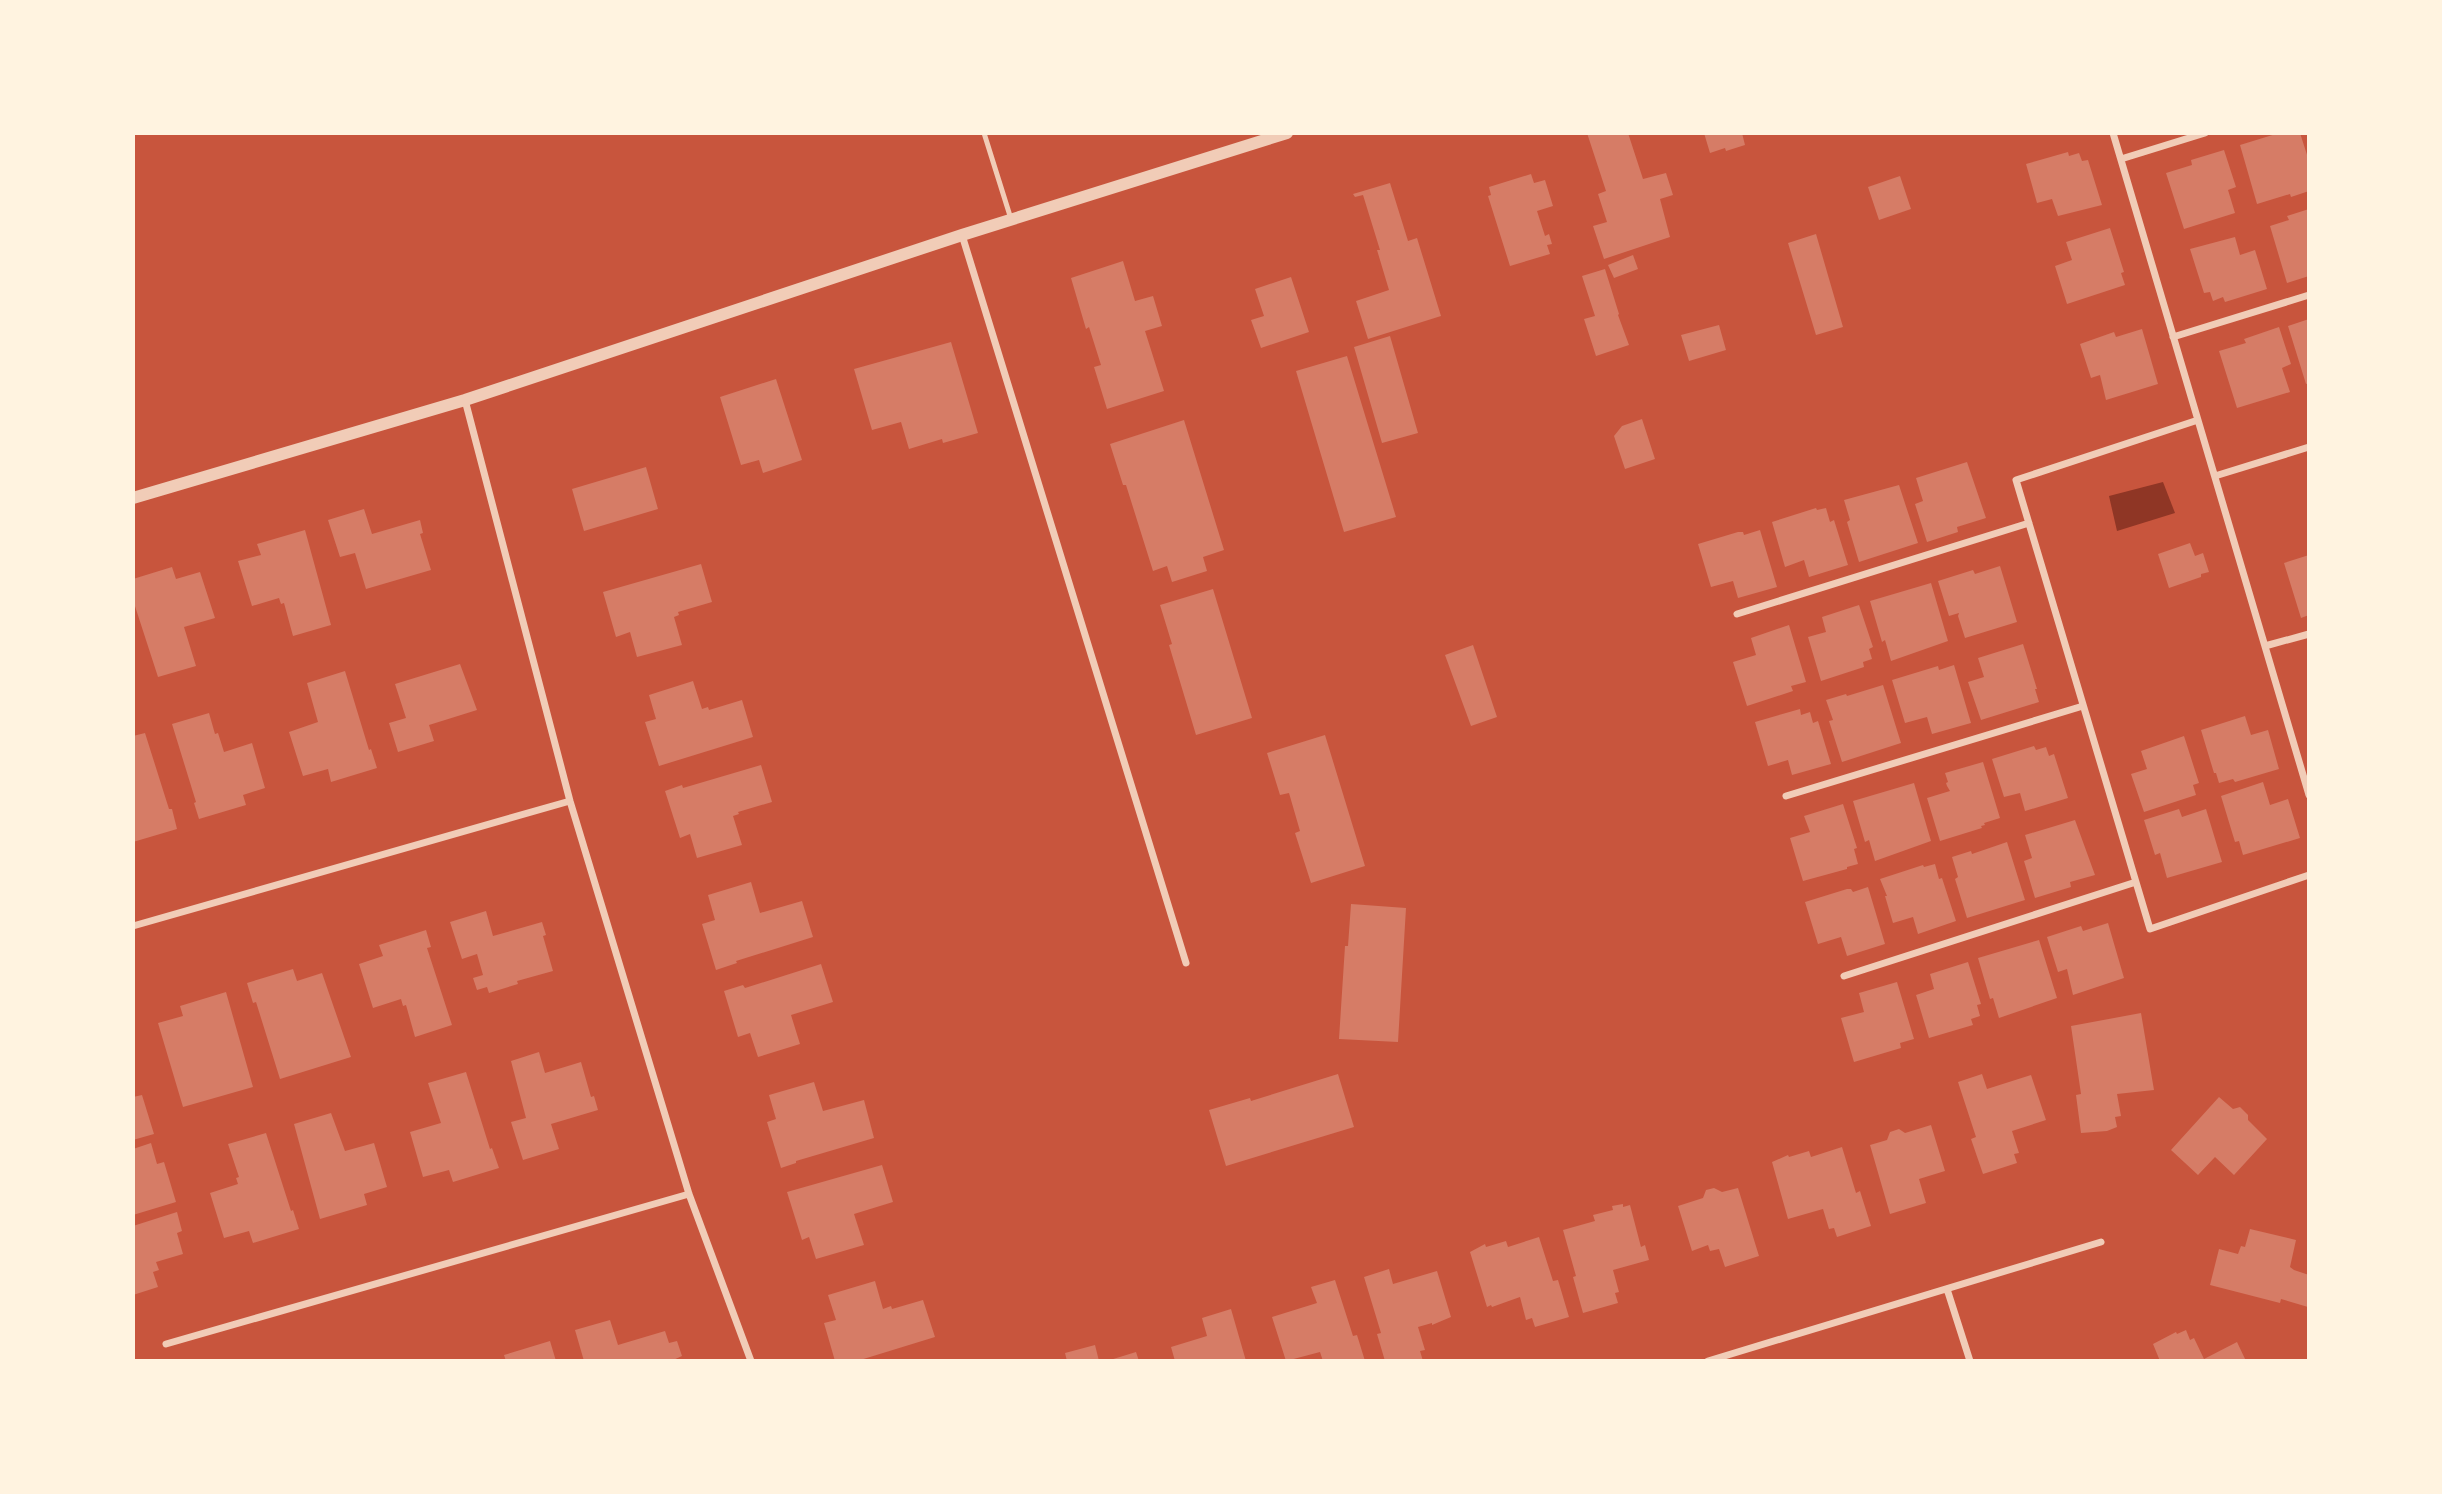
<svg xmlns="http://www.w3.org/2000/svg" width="2442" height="1494" viewBox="0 0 2442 1494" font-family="Figtree,sans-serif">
<rect width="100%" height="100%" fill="#c8553d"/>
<!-- water -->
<path fill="#8f3625" d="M2163 482 2175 513 2117 531 2109 496Z"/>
<!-- building -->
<path fill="#d67c66" d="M1587 133H1628L1643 179 1666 173 1673 195 1660 199 1670 237 1604 259 1593 226 1607 222 1598 194 1606 191Z
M1704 133H1742L1745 145 1726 151 1725 148 1710 153Z
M2279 133H2300L2309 161V191L2291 197 2290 194 2257 204 2240 145Z
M2224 150 2236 187 2228 190 2235 213 2184 229 2166 173 2192 165 2191 160Z
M2068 152 2069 156 2079 153 2082 161 2088 160 2102 205 2058 216 2052 199 2037 203 2026 164Z
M1531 174 1534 183 1545 180 1553 206 1537 211 1545 236 1549 234 1552 244 1547 245 1550 254 1510 266 1488 196 1491 195 1489 187Z
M1900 176 1911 209 1879 220 1868 187Z
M1390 183 1408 241 1417 238 1441 316 1368 339 1356 301 1389 290 1377 250H1380L1363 195 1355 197 1353 194Z
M2309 209V276L2287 283 2270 226 2289 220 2287 216Z
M2110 228 2124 272 2121 273 2125 285 2067 304 2055 266 2072 260 2066 242Z
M1816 234 1843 327 1816 335 1788 243Z
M2235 237 2240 255 2255 250 2267 289 2225 302 2223 297 2213 301 2210 292 2204 293 2190 249Z
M1633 255 1638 269 1614 278 1608 265Z
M1123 261 1135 301 1153 296 1162 326 1145 331 1164 391 1107 409 1094 367 1101 365 1089 327 1086 329 1071 278Z
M1605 269 1619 314 1618 315 1629 345 1596 356 1584 319 1595 316 1582 276Z
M1291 277 1309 332 1261 348 1251 320 1264 316 1255 289Z
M2309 319V383L2306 384 2288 326Z
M1719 325 1726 350 1689 361 1681 335Z
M2279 327 2291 364 2282 368 2290 392 2237 408 2219 351 2246 343 2244 339Z
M2142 329 2158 384 2106 400 2100 375 2091 378 2080 344 2114 332 2116 337Z
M1390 336 1418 433 1382 443 1354 347Z
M951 342 978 433 943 443 942 439 909 449 901 422 872 430 854 369Z
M1347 356 1396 517 1344 532 1296 371Z
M776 379 802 460 763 473 759 460 741 465 720 397Z
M1642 419 1655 459 1625 469 1614 436 1622 426Z
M1184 420 1224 550 1203 557 1207 571 1172 582 1167 566 1153 571 1126 485H1123L1110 444Z
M1967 462 1986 518 1957 527 1958 532 1927 542 1915 504 1923 501 1916 478Z
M646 467 658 509 584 531 572 489Z
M1899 485 1918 543 1859 562 1847 522 1850 520 1844 500Z
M1816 508 1817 510 1826 508 1830 522 1834 520 1848 565 1809 577 1804 560 1785 567 1772 522Z
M364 509 372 534 420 520 423 533 420 534 431 570 366 589 355 553 340 557 328 520Z
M305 530 331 625 293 636 284 603 281 604 279 598 252 606 238 561 261 555 257 544Z
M1760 530 1777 587 1738 598 1733 581 1711 587 1698 544 1738 532H1743L1744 535Z
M2190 543 2195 556 2203 553 2209 572 2201 574V577L2169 588 2158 554Z
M2309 555V615L2301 618 2284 563Z
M701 564 712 602 678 612 679 615 674 617 682 645 637 657 630 632 616 637 603 592Z
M2000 566 2017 622 1965 638 1958 616 1959 613 1949 616 1938 581 1973 570 1975 574Z
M172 567 176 579 200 572 215 618 184 627 196 666 158 677 133 600V579Z
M1931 583 1948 641 1891 661 1885 640 1882 642 1870 601Z
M1213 589 1252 718 1196 735 1169 645 1172 644 1160 605Z
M1859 605 1873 647 1869 649 1872 659 1863 662 1864 667 1821 681 1808 637 1826 632 1822 617Z
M1789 625 1806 682 1791 686 1793 691 1747 706 1733 662 1756 655 1751 638Z
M2023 644 2037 689H2035L2039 702 1981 720 1968 682 1984 677 1978 658Z
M1473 645 1497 717 1471 726 1445 655Z
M460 664 477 710 429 725 434 741 398 752 389 723 406 718 395 684Z
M1954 665 1971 723 1932 734 1927 717 1905 723 1892 680 1938 666 1939 670Z
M345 671 369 750 371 749 377 768 331 782 328 769 303 776 289 732 318 722 307 683Z
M693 681 702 709 708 707 709 710 742 700 753 737 659 766 645 722 656 719 649 695Z
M1883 685 1901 743 1842 762 1829 721 1833 720 1826 700 1846 694 1847 696Z
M1800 709 1801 715 1810 712 1813 723 1818 721 1831 764 1792 775 1788 760 1768 766 1755 722Z
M209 713 215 734 218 733 224 752 252 743 265 788 243 795 246 805 199 819 194 803 196 802 172 724Z
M2245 716 2251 735 2268 730 2279 769 2235 782 2233 779 2219 783 2216 773H2214L2201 730Z
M145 733 169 809H172L177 829 133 842V736Z
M1325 735 1365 866 1311 883 1295 833 1300 831 1289 793 1280 795 1267 753Z
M2184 736 2199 783 2193 785 2196 795 2144 812 2131 774 2147 769 2141 751Z
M2034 746 2036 750 2046 747 2049 756 2054 754 2068 798 2025 811 2020 793 2004 797 1992 759Z
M1983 762 2000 818 1984 823 1985 825 1981 826 1982 828 1940 841 1927 798 1950 791 1947 786 1946 783 1948 782 1945 773Z
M761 765 772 802 738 812 739 814 733 816 742 845 697 858 690 834 680 838 665 791 682 785 683 788Z
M2263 782 2270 805 2288 799 2300 838 2243 855 2239 841 2235 842 2221 796Z
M1914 783 1931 841 1875 861 1869 840 1865 842 1853 801Z
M1843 804 1857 848 1854 849 1858 864 1847 867V869L1803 881 1790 838 1810 832 1804 816Z
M2179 809 2182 817 2206 809 2222 862 2167 878 2160 853 2155 855 2144 820Z
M2075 820 2095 875 2070 882 2071 887 2035 898 2024 861 2032 858 2025 835Z
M2007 842 2025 900 1967 918 1955 879 1958 877 1952 857 1971 851 1972 854Z
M1935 864 1939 879 1942 878 1956 921 1918 934 1913 917 1893 923 1885 896H1887L1880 879 1923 865 1924 867Z
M751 882 760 913 802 901 813 937 736 961 737 963 716 970 702 924 715 920 708 895Z
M1868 887 1885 944 1847 956 1841 937 1818 944 1805 902 1847 889H1851L1853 892Z
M1351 904 1406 908 1398 1042 1339 1039 1345 946H1348Z
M486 911 493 936 542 922 546 935 543 936 553 971 517 981 518 984 489 993 487 987 477 990 473 978 483 975 477 954 462 959 450 922Z
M2108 923 2124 978 2073 995 2067 969 2058 972 2047 937 2081 926 2083 931Z
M426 930 431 947 427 948 452 1025 415 1037 406 1005 403 1006 401 999 373 1008 359 964 383 956 379 945Z
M2039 940 2057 998 1999 1018 1993 998 1990 999 1978 958Z
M1968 962 1981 1004 1977 1005 1980 1016 1971 1019 1973 1025 1929 1038 1916 995 1934 989 1930 974Z
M821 964 833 1002 791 1015 800 1044 758 1057 750 1033 738 1037 724 991 743 985 745 988Z
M293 969 297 981 322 973 351 1057 280 1079 256 1002 253 1003 247 983Z
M1897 982 1914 1039 1900 1043 1901 1048 1854 1062 1841 1018 1864 1012 1859 993Z
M226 992 253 1087 183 1107 158 1023 183 1016 180 1006Z
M2141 1013 2154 1090 2117 1094 2121 1116 2115 1117 2117 1127 2107 1131 2081 1133 2076 1095 2081 1094 2071 1026Z
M539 1052 545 1073 581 1062 591 1097 594 1096 598 1110 551 1124 559 1149 523 1160 511 1122 526 1118 511 1061Z
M466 1072 490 1149 492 1148 499 1168 453 1182 449 1170 423 1177 410 1132 441 1123 428 1083Z
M1338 1074 1354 1127 1226 1166 1209 1110 1250 1098 1251 1101Z
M1982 1074 1987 1089 2031 1075 2046 1120 2012 1131 2019 1153 2014 1154 2017 1163 1983 1174 1971 1139 1976 1137 1958 1082Z
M814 1082 823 1111 864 1100 874 1138 796 1161V1163L781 1168 767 1122 776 1119 769 1095Z
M142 1095 154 1134 133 1140V1097Z
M2219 1097 2233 1109 2240 1107 2248 1115V1120L2267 1139 2234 1175 2215 1157 2198 1175 2171 1150Z
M331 1113 345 1151 374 1143 387 1187 364 1194 367 1205 320 1219 294 1124Z
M1931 1125 1945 1171 1919 1179 1926 1203 1890 1214 1870 1145 1887 1140 1890 1132 1899 1129 1905 1133Z
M266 1133 291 1211 293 1210 299 1229 253 1243 249 1231 224 1238 210 1193 238 1184 236 1178 239 1177 228 1144Z
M151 1143 157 1164 164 1162 176 1202 133 1215V1149Z
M1842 1147 1856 1193 1860 1191 1871 1226 1837 1237 1834 1228 1829 1229 1823 1209 1788 1219 1772 1162 1788 1155 1789 1157 1809 1151 1811 1157Z
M882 1165 893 1202 854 1214 864 1245 816 1259 809 1237 802 1240 787 1192Z
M1714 1188 1722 1192 1738 1188 1759 1256 1725 1267 1719 1249 1710 1251 1708 1245 1692 1251 1678 1206 1703 1198 1706 1190Z
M1623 1204V1207L1630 1205 1641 1247 1645 1245 1649 1260 1613 1270 1619 1292 1615 1293 1618 1303 1583 1313 1573 1277 1576 1276 1563 1230 1595 1221 1593 1215 1613 1210 1612 1206Z
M177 1212 182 1231 177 1233 183 1254 156 1262 159 1270 153 1272 158 1287 133 1295V1226Z
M2250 1229 2296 1240 2290 1267 2294 1270 2309 1275 2308 1307 2281 1299 2280 1303 2210 1285 2219 1249 2238 1254 2241 1246 2245 1247Z
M1539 1237 1553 1281 1558 1280 1569 1317 1535 1327 1532 1318 1526 1320 1520 1297 1492 1307 1491 1305 1487 1307 1470 1252 1485 1244 1486 1247 1506 1241 1508 1247Z
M1389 1269 1393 1284 1437 1271 1451 1317 1432 1325V1323L1418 1327 1425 1350 1420 1351 1423 1361H1385L1377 1334 1381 1333 1364 1277Z
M1335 1280 1353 1336 1357 1335 1365 1361H1323L1320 1352 1286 1361 1272 1317 1317 1303 1311 1287Z
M875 1281 883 1309 891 1306 892 1309 923 1300 935 1337 857 1361H835L824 1323 836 1320 828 1295Z
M1231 1309 1246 1361H1175L1171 1347 1207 1336 1202 1318Z
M610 1320 618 1345 665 1331 669 1343 677 1341 682 1356 671 1361H584L575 1330Z
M2186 1330 2190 1340 2194 1338 2204 1359 2237 1342 2246 1361H2160L2153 1344 2176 1332 2177 1334Z
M550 1341 556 1361H506L504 1355Z
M1095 1345 1099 1361H1067L1065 1353Z
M1136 1352 1139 1361H1110V1360Z"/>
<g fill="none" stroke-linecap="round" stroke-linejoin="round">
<!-- service -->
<path stroke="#f1ccb7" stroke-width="5" d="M984 133 1011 219"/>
<!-- minor -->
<path stroke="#f1ccb7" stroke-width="7" d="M2113 133 2309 795
M2121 159 2205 133
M962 235 1186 963
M2173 337 2309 295
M465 400 570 801 689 1194 751 1361
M2198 420 2016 480 2150 929 2309 875
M2215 476 2309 447
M1737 614 2029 523
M2265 646 2309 634
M1786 796 2083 706
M133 926 570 801
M1844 976 2136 882
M1947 1289 1970 1361
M166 1344 689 1194
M1708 1361 2101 1242"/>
<!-- tertiary -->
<path stroke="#f1ccb7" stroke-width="12" d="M133 498 465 400 962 235 1287 133"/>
</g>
<!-- border -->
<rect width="2442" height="1494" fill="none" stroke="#fff3e0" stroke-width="270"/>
</svg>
